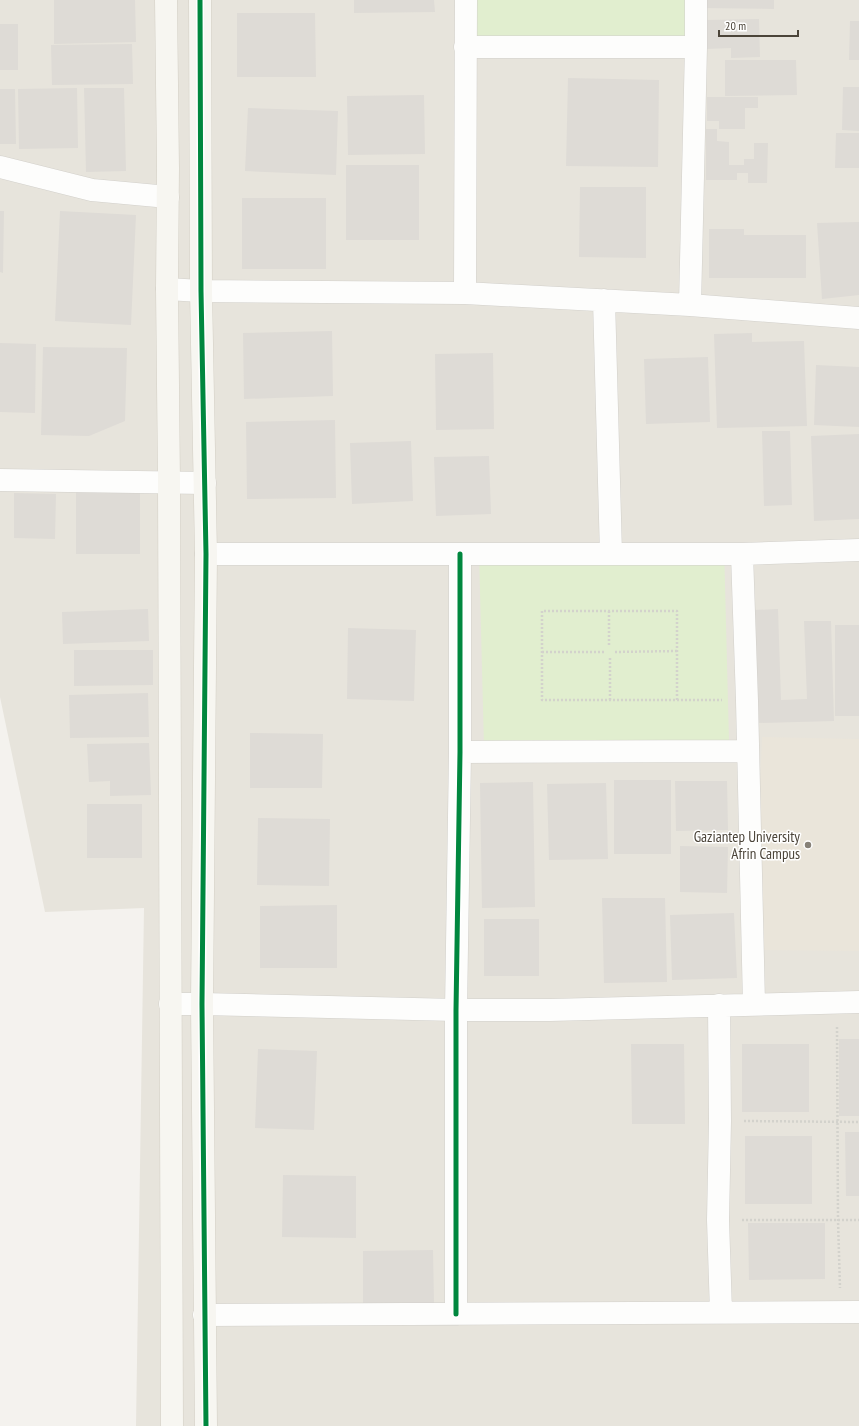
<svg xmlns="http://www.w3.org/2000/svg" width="859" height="1426" viewBox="0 0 859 1426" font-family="'PT Sans Narrow',sans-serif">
<rect width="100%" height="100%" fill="#f4f2ee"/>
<!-- residential -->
<path fill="#e7e4dc" d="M0 0H859V1426H136L144 908 45 912 0 697Z"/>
<!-- education -->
<path fill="#eae5da" d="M762 737 859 739V951L753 950Z"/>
<!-- green -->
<path fill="#e1eecf" d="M470 0H693V45L470 42Z
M724 545 729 741 484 747 479 552Z"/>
<!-- building -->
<path fill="#dedbd6" d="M54 0H135L136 42 54 44Z
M354 0H434L435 12 354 13Z
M700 0H774V9L700 8Z
M237 13H315L316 77H237Z
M759 19 760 57 731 58V48L706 49V20Z
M850 21H859V60H849Z
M0 24H18V70H0Z
M132 44 133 84 52 85 51 45Z
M725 60H796L797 95 725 96Z
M568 78 659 80 658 167 566 166Z
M843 87H859V131L842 130Z
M77 88 78 148 19 149 18 89Z
M84 88H124L126 171 86 172Z
M0 89H15L16 144H0Z
M424 95 425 154 348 155 347 96Z
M707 97H758V108H745V129H719V121H707Z
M248 108 338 111 336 175 245 171Z
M706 129H717V141L729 142V165H744V159H754V143H768L767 183H748V173H737V180H706Z
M836 133H859V168H835Z
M346 165H419V240H346Z
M580 187H646V258L579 257Z
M242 198H326V269H242Z
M0 211H4L3 273 0 272Z
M60 211 136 215 131 325 55 321Z
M859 222V295L822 299 817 223Z
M709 229H744V235H806V278H709Z
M332 331 333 396 244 399 243 333Z
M752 333V342L804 341 807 426 717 428 714 334Z
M0 343 36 344 35 413 0 412Z
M43 347 127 348 125 421 89 436 41 435Z
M493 353 494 429 436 430 435 354Z
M708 357 710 422 646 424 644 359Z
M816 365 859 367V427L814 425Z
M335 420 336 498 247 499 246 422Z
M762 431H790L792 505 764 506Z
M859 434V519L814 521 811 436Z
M411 441 413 501 352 504 350 443Z
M489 456 491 514 436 516 434 457Z
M76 491H140V554H76Z
M14 493 56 494 55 539 14 538Z
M148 609 149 641 63 644 62 612Z
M778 609 781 700 807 699 804 621H831L834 721 758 723 754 610Z
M835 625H859V716H835Z
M348 628 416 630 414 701 347 699Z
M74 650H153V685L74 686Z
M148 693 149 737 70 738 69 695Z
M250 733 323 734 322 788H250Z
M149 743 151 795 110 796V781L89 782 87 744Z
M614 780H671V854H614Z
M675 781H727L728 830 676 831Z
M533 782 535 907 482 908 480 783Z
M606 783 608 859 549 860 547 784Z
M87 804H142V858H87Z
M258 818 330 819 329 886 257 885Z
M680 846 728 847 727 893 680 892Z
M602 898H665L667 982 604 983Z
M337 905V968H260V906Z
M734 913 737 978 672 980 670 915Z
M484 919H539V976H484Z
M839 1039H859V1116H839Z
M631 1044H684L685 1124H632Z
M742 1044H809V1112H742Z
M258 1049 317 1051 314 1130 255 1128Z
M845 1132H859V1196H846Z
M745 1136H812V1204H745Z
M283 1175 356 1176V1238L282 1237Z
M748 1223H825V1279L749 1280Z
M433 1250 434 1303 363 1304V1251Z"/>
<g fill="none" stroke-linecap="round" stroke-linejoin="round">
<!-- street casing -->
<g stroke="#d2d0cb" stroke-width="23">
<path id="street" d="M465 47H696
M0 167 92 190 168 197
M167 289 201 291 465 293 690 305 859 318
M465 293 466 0
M604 300 611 554
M690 305 696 47V0
M0 480 205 483
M206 554H742L859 550
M742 554 747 701 754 1004
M460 752 748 751
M170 1004H202L456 1010H550L859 1002
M719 1005 720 1121 718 1220 721 1312
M456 1314V1010L460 752V554
M204 1315 859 1312"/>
</g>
<!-- secondary casing -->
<g stroke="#d3cfc5" stroke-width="23">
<path id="secondary" d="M166 0 168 168 167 289 169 482 172 1426
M200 0 201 291 206 554 202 1004 206 1426"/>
</g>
<!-- path -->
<path stroke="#d3d2cc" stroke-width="2.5" stroke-dasharray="2 2" stroke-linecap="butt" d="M609 611V646
M542 652H604
M615 652 677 651
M610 658V700
M677 700V611H542V700H722
M837 1027 838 1220 840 1288
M744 1121 859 1122
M742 1220H859"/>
<!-- street -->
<use href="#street" stroke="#fdfdfc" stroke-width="22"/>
<!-- secondary -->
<use href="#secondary" stroke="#f7f6f1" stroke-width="22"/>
<!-- cycleway casing -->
<g stroke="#fff" stroke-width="8">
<path id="cycleway" d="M200 0 201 291 206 554 202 1004 206 1426
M456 1314V1010L460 752V554"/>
</g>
<!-- cycleway -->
<use href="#cycleway" stroke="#00873e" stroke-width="5"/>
</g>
<!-- markers -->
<circle fill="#868178" stroke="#fff" stroke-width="1.5" cx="808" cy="845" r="4"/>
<g text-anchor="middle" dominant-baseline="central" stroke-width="3" stroke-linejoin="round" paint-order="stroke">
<!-- poi labels -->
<g font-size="15" fill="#4b4439" stroke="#fff" text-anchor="end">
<text x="800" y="836">Gaziantep University<tspan x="800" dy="17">Afrin Campus</tspan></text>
</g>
</g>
<!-- scale -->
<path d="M719 30v6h79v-6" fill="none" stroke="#4b4439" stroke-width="2"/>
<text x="725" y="30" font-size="12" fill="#4b4439" stroke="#ffffff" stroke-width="3" paint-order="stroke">20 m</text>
</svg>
